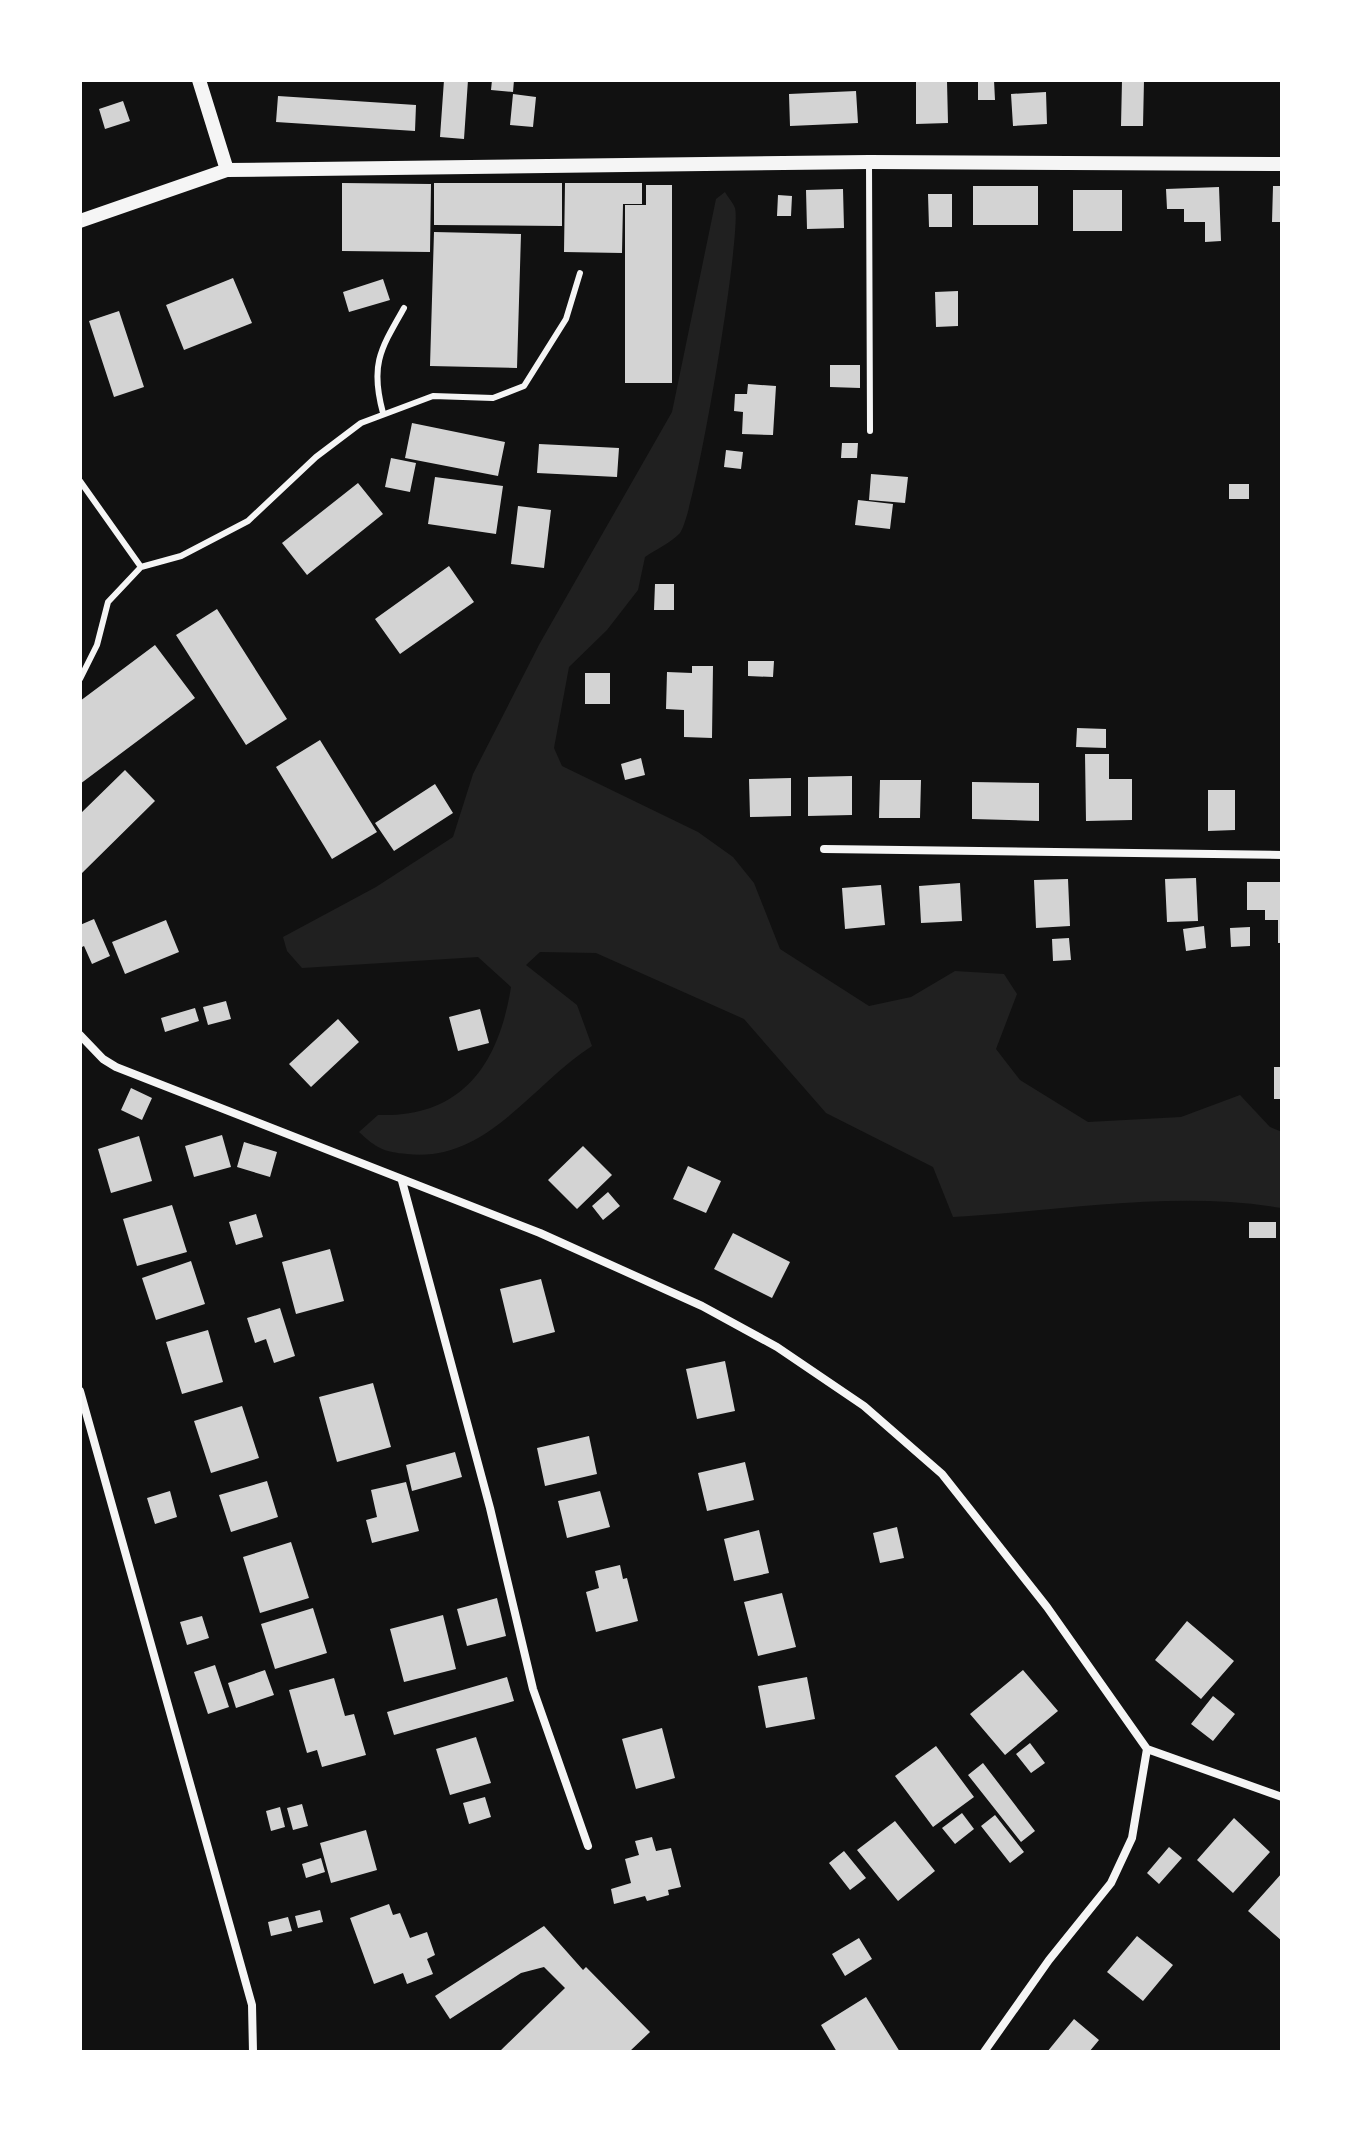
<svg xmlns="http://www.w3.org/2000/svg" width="1362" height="2132" viewBox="0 0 1362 2132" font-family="Manrope,sans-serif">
<rect width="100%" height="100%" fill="#111"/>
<!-- green -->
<path fill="#202020" d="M725 192C728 197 733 203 735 208 742 233 696 512 680 533 672 542 655 550 645 557L638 590 607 630 569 667 554 748 562 766 698 832 733 857 754 883 780 949 869 1006 911 997 955 971 1004 974 1017 994 996 1049 1020 1080 1088 1122 1181 1117 1240 1095 1270 1127 1282 1132V1208C1174 1190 1062 1211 953 1217L933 1167 826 1113 744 1019 596 953 540 952 526 965 577 1005 592 1046C532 1084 487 1163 407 1154 384 1152 376 1148 359 1132L378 1115C463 1118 499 1063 511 987L478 957 302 968 287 951 283 937 376 887 453 837 473 774 540 643 672 412 716 199Z"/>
<!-- building -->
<path fill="#d3d3d3" d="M444 80H468L464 139 440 137Z
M492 80H514L513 92 491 90Z
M978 80H994L995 100H978Z
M1122 80H1144L1143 126H1121Z
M916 81H947L948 123 916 124Z
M856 91 858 123 790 126 789 94Z
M1046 92 1047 124 1013 126 1011 94Z
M513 94 536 97 533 127 510 125Z
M278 96 416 105 415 131 276 122Z
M123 101 130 121 105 129 99 109Z
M342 183 431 184 430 252 342 251Z
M434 183H562V226L434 225Z
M565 183H642V204H623L622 253 564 252Z
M646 185H672V383H625V205H646Z
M973 186H1038V225H973Z
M1273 186H1282V222H1272Z
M1219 187 1221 241 1205 242V222H1184V209H1167L1166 189Z
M843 189 844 228 807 229 806 190Z
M1073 190H1122V231H1073Z
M928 194H952V227H929Z
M778 195 792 196 791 216H777Z
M434 232 521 234 517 368 430 366Z
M233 278 252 323 184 350 166 305Z
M383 279 390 300 349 312 343 292Z
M958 291V326L936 327 935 292Z
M119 311 144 387 114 397 89 321Z
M830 365H860V388L830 387Z
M748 384 776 386 773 435 742 434 743 412 734 411 735 394H747Z
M412 423 505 442 498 476 405 458Z
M842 443H858L857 458H841Z
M539 444 619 448 617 477 537 473Z
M726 450 743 452 741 469 724 467Z
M391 458 416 463 410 492 385 487Z
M871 474 908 477 905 503 869 500Z
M435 477 503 486 496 534 428 524Z
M358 483 383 514 307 575 282 543Z
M1229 484H1249V499H1229Z
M858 500 893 504 890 529 855 525Z
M518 506 551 510 544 568 511 564Z
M449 566 474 602 400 654 375 619Z
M655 584H674V610H654Z
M217 609 287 719 246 745 176 635Z
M155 645 195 698 80 784V701Z
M748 661H774L773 677 748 676Z
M692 666H713L712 738 684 737V710L666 709 667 672 692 673Z
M585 673H610V704H585Z
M1077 728 1106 729V748L1076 747Z
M320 740 377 832 332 859 276 767Z
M1085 754H1109V779H1132V820L1086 821Z
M641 758 645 775 625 780 621 764Z
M125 770 155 801 80 875V814Z
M852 776V815L808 816V777Z
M791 778V816L750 817 749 779Z
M880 780H921L920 818H879Z
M972 782 1039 783V821L972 819Z
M435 784 453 813 394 851 375 823Z
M1208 790H1235V830L1208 831Z
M1196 878 1198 921 1167 922 1165 879Z
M1068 879 1070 926 1036 928 1034 880Z
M1247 882H1282V943H1278V920H1265V910H1247Z
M960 883 962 921 921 923 919 886Z
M881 885 885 925 845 929 842 888Z
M94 919 110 956 92 964 84 946 80 948V925Z
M166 920 179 952 125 974 112 942Z
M1204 926 1206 948 1186 951 1183 929Z
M1250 927V946L1231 947 1230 928Z
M1069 938 1071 960 1053 961 1052 939Z
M226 1001 231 1019 208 1025 203 1007Z
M195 1008 199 1021 165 1032 161 1018Z
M480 1009 489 1043 458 1051 449 1017Z
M338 1019 359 1042 311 1087 289 1064Z
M1274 1067H1282V1099H1274Z
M131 1088 152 1098 142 1120 121 1110Z
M222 1135 231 1167 194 1177 185 1146Z
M139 1136 152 1181 111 1193 98 1149Z
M244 1142 277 1152 270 1177 237 1167Z
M583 1146 612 1175 577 1209 548 1180Z
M688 1166 721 1181 706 1213 673 1199Z
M608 1192 620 1206 603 1220 592 1206Z
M172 1205 187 1252 137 1266 123 1219Z
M256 1214 263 1237 236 1245 229 1222Z
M1249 1222H1276V1238H1249Z
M733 1233 790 1262 772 1298 714 1269Z
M330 1249 344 1301 296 1314 282 1262Z
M191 1261 205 1304 156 1320 142 1278Z
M541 1279 555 1332 513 1343 500 1289Z
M280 1308 295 1356 274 1363 266 1339 255 1343 247 1318Z
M208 1330 223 1382 182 1394 166 1342Z
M725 1361 735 1411 697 1419 686 1369Z
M373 1383 391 1447 337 1462 319 1397Z
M242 1406 259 1458 211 1473 194 1421Z
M589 1436 597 1474 545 1486 537 1448Z
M455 1452 462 1477 412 1491 406 1465Z
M745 1462 754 1500 707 1511 698 1473Z
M267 1481 278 1517 231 1532 219 1495Z
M406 1482 419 1531 372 1543 366 1520 377 1517 371 1490Z
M170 1491 177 1517 155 1524 147 1498Z
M600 1491 610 1527 567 1538 558 1501Z
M897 1527 904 1558 880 1563 873 1533Z
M759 1530 769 1573 734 1581 724 1539Z
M291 1542 309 1598 260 1613 243 1557Z
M620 1565 623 1579 627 1578 638 1621 596 1632 586 1592 599 1588 595 1571Z
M782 1593 796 1647 758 1656 744 1602Z
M497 1598 506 1636 467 1646 457 1609Z
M313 1608 327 1653 275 1669 261 1624Z
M443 1615 456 1669 404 1682 390 1629Z
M202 1616 209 1638 187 1645 180 1622Z
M1187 1621 1234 1661 1201 1699 1155 1660Z
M215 1665 229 1707 208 1714 194 1672Z
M265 1670 274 1695 236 1708 228 1683Z
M1023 1670 1058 1711 1005 1755 970 1714Z
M507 1677 514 1701 394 1735 387 1712Z
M807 1677 815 1719 766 1728 758 1686Z
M334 1678 345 1716 354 1714 366 1755 322 1767 317 1750 307 1753 289 1690Z
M1213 1696 1235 1714 1213 1741 1191 1724Z
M662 1728 675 1778 636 1789 622 1739Z
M476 1737 491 1783 450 1795 436 1749Z
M1030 1743 1045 1763 1031 1773 1016 1754Z
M936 1746 974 1797 933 1827 895 1776Z
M983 1763 1035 1831 1021 1842 968 1775Z
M485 1797 491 1817 469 1824 463 1803Z
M302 1804 308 1826 293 1830 287 1808Z
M280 1807 285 1827 271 1831 266 1811Z
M962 1813 974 1829 955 1844 942 1828Z
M995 1815 1024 1852 1010 1863 981 1826Z
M1234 1818 1270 1852 1233 1893 1197 1860Z
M895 1821 935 1871 898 1901 857 1850Z
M366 1830 377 1870 331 1883 320 1843Z
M652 1837 656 1851 671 1848 681 1887 668 1890 669 1895 647 1901 645 1896 614 1904 611 1889 631 1883 625 1859 639 1855 635 1841Z
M1169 1847 1182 1858 1159 1884 1147 1873Z
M844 1851 866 1878 850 1890 829 1863Z
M321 1858 325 1872 306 1878 302 1864Z
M1282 1873V1941L1248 1911Z
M389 1904 393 1915 400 1913 410 1938 427 1932 435 1955 427 1959 433 1974 407 1984 403 1973 374 1984 350 1918Z
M320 1910 323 1922 298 1928 295 1916Z
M288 1917 292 1931 271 1936 268 1922Z
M544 1926 583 1970 586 1967 650 2032 629 2052H499L565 1988 544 1967 521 1973 450 2019 435 1996Z
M1137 1936 1173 1965 1143 2001 1107 1972Z
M859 1938 872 1959 845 1976 832 1954Z
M866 1997 900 2052H837L821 2025Z
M1074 2019 1099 2040 1089 2052H1047Z"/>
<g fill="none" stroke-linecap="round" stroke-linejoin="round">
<!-- service -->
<path stroke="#f5f5f5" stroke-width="6" d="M869 162 870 431
M383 413C370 365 380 350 404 308
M80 481 141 567
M80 679 97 645 108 602 141 567 181 556 248 521 316 457 361 423 433 396 493 398 524 386 566 319 580 273"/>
<!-- minor -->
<path stroke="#f5f5f5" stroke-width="8" d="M824 849 1282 855
M80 1035 103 1059 116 1067 540 1233 702 1306 777 1347 864 1406 942 1474 1047 1607 1147 1749 1282 1797
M402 1181 490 1508 533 1689 588 1846
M80 1391 252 2005 253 2052
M984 2052 1049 1960 1111 1883 1132 1838 1147 1749"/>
<!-- tertiary -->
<path stroke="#f5f5f5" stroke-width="14" d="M199 80 227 170
M80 221 227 170 869 162 1282 164"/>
</g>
<!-- border -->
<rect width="1362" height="2132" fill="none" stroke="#ffffff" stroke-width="164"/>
</svg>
